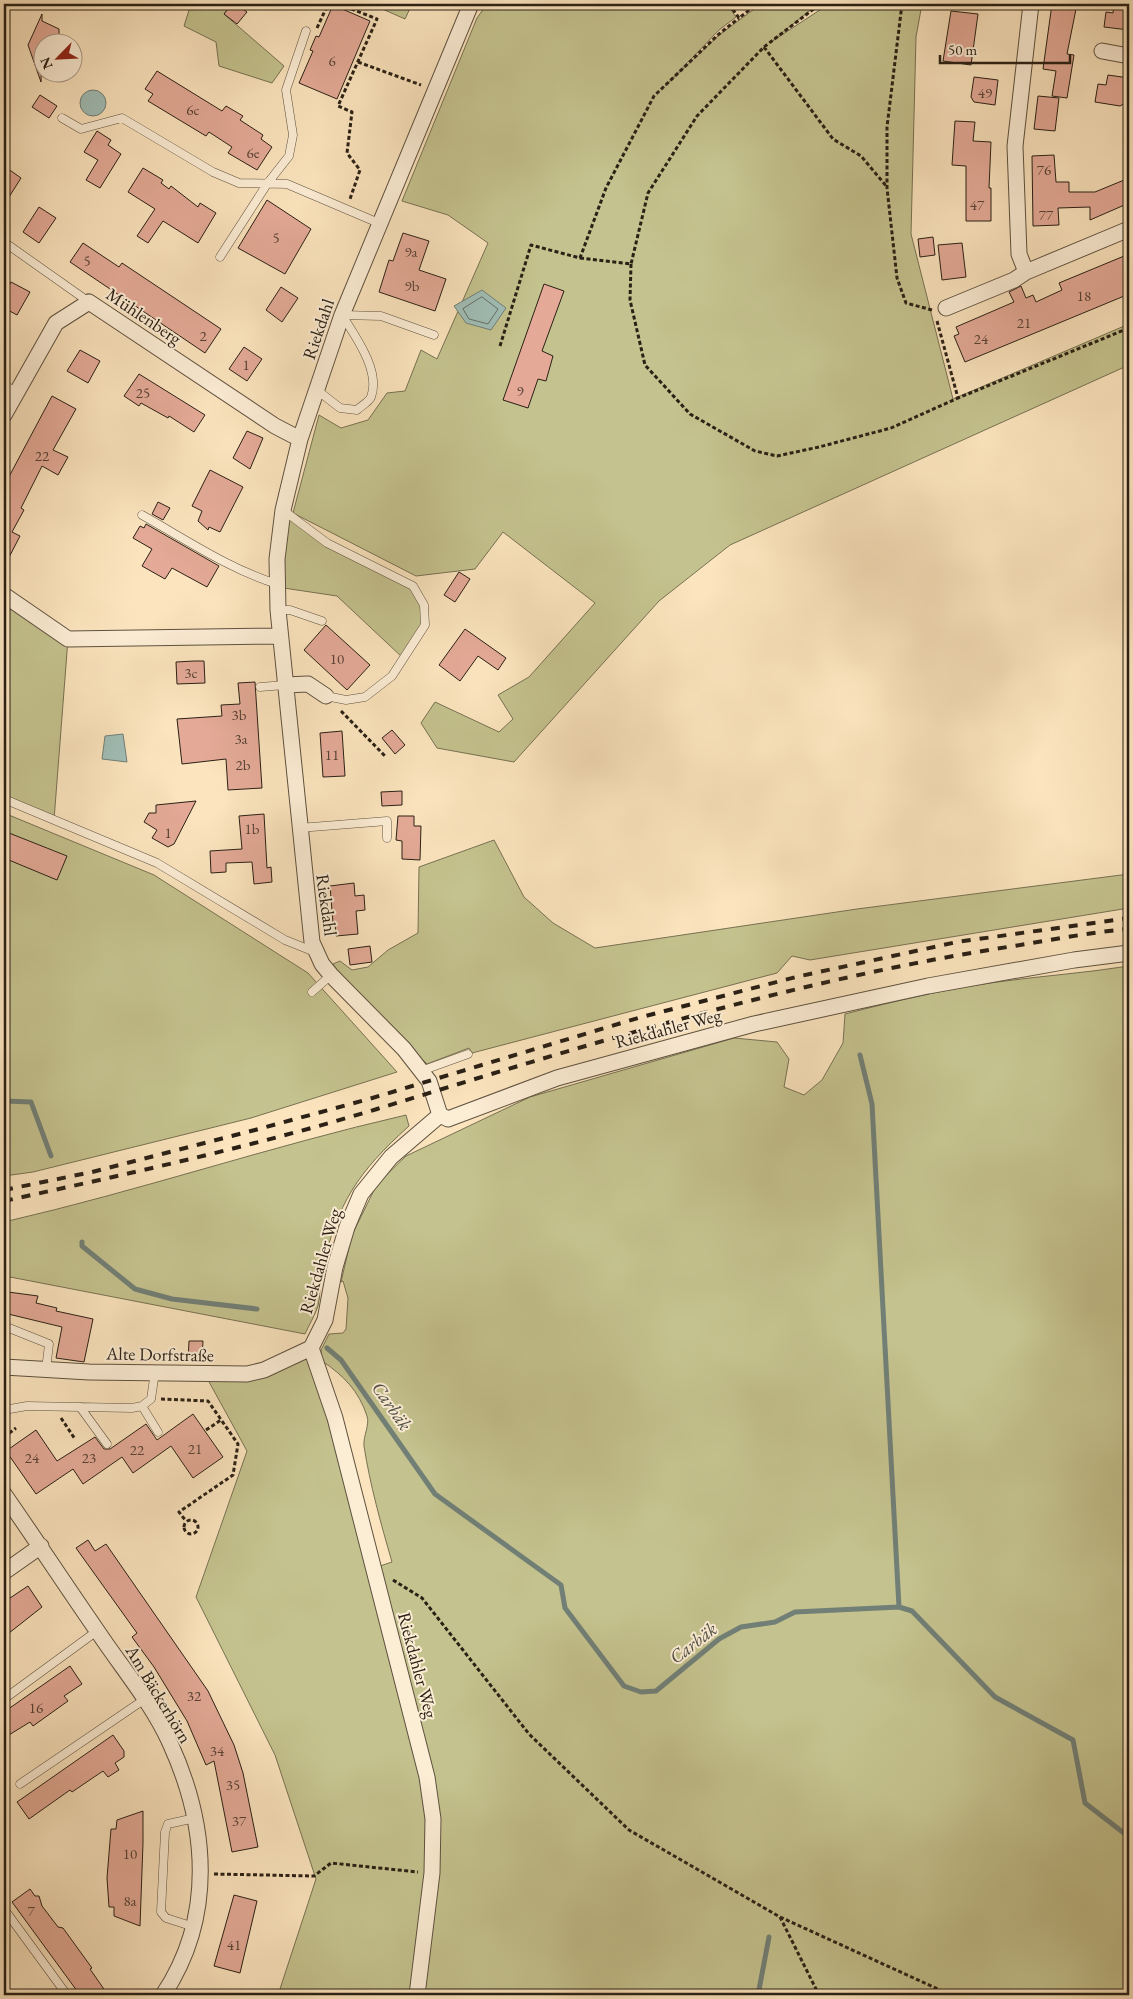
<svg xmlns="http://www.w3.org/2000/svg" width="1133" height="1999" viewBox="0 0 1133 1999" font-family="'EB Garamond',serif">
<rect width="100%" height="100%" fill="#fbe4be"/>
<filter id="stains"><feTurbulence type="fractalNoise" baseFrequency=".004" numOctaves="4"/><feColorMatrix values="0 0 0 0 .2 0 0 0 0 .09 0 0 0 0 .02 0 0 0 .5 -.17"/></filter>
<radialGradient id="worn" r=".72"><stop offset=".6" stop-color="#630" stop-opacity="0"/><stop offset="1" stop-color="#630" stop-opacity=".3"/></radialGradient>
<!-- green -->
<path fill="#c4c28e" stroke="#777152" d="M191 4H232L224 14 284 66 272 83 219 66 216 42 184 26Z
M371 4H412L405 19Z
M487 4H727L736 17 719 30 665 86 719 35 761 4H818L771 42 829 4H922L916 37 911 234 953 399 1129 324V365L730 545 659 601 514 762 437 748 421 723 435 702 499 732 513 719 498 695 529 677 595 603 503 532 475 569 416 576 293 513 319 415 341 428 368 420 387 393 405 391 421 350 437 359 488 243 448 215 402 201 477 18Z
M283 510 327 543 413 586 424 605 425 625 403 658 337 596 277 587Z
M4 595 68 639 54 820 4 799Z
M4 813 154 875 308 973 397 1072 251 1118 33 1172 4 1176Z
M494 840 524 897 553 923 595 948 857 909 1129 874V908L810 960 792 956 777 973 472 1053 469 1048 427 1064 342 978 333 964 340 961 352 970 368 967 388 950 418 933 419 867Z
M1129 966V1995H278L316 1879 275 1755 196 1597 247 1451 208 1380 311 1348 374 1568 392 1562C381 1524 370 1485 364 1446 363 1436 370 1425 367 1416 359 1391 343 1375 322 1361L321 1350 329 1334 343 1333 346 1329 348 1298 343 1281 341 1282 352 1235 377 1184 406 1156 530 1097 734 1038 777 1042 789 1059 784 1087 804 1095 822 1080 843 1043 845 1014C895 1001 945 989 997 982 1041 976 1085 973 1129 966Z
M406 1115 409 1126C358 1172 337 1203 322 1271 319 1282 321 1295 318 1306 315 1315 309 1325 305 1334L10 1277 4 1282V1222C139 1191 271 1146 406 1115Z"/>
<!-- water -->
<path fill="#a0beb7" stroke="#717f76" d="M80 103a13 13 0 1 1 26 0a13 13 0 1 1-26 0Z
M482 290 506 308 491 330 466 323 454 306Z
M123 734 127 762 102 759 105 736Z"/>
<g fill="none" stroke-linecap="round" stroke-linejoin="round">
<!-- shore -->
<path stroke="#656f66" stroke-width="1" d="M482 297 498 309 488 324 469 319 463 309Z"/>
<!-- stream -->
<path stroke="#717f76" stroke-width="5" d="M860 1055 872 1104 899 1607
M4 1101 31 1102 51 1156
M82 1242V1246L135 1289 172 1299 257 1309
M327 1348 341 1360 435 1494 561 1585 565 1608 624 1686 641 1692 656 1691 719 1639 741 1627 775 1622 795 1612 899 1607 912 1611 995 1697 1073 1740 1085 1803 1129 1837
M758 1995 769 1937"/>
</g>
<!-- building -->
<path fill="#e4aa97" stroke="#2a2015" d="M232 4H236L247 12 237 24 224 14Z
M1052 4H1077L1067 54 1074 55 1067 98 1052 96 1056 71 1043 69Z
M1114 4H1129V30L1104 27 1106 12 1113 13Z
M333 5 370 21 337 99 299 83 313 51 310 50 316 36 319 37Z
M951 11 978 14 971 65 943 61Z
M42 14V21L59 29V36L53 42H42L41 82 28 45Z
M157 71 222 111 226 106 243 116 240 120 263 135 261 139 272 147 257 170 228 153 232 147 209 132 206 136 148 101 153 94 145 89Z
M1108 75 1129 78V101L1120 106 1095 102 1098 84 1106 85Z
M974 77 998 80 995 105 974 102 971 97Z
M40 95 57 106 49 118 32 107Z
M1038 96 1059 98 1055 131 1034 129Z
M955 121 975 122 973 141 991 142 989 188H991V221H966V166L952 165Z
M97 131 111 140 108 145 121 154 100 188 86 180 98 160 84 152Z
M1054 155 1056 182H1069V192H1095L1129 178V203L1090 220V207L1058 208 1059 225 1033 226 1032 156Z
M4 166 21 178 4 205Z
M143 168 163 180 161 183 169 189 171 186 198 207 200 203 216 213 198 243 163 221 148 243 137 236 155 209 128 192Z
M267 200 311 229 285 274 238 248Z
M39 207 56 218 39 243 23 232Z
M403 233 429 241 419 270 446 279 435 311 379 292 389 260 393 261Z
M933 237 935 255 920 257 918 239Z
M83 243 119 267 122 263 221 329 205 353 70 262Z
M962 243 966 277 942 280 938 245Z
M1129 254V294L965 362 954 336 959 334 956 327 1014 302 1009 292 1021 286 1026 298 1033 295 1036 302 1062 290 1059 283Z
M11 282 30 292 17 315 4 308V295Z
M544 284 564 291 542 351 553 356 546 381 538 379 528 408 503 400Z
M281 287 298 298 282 322 266 310Z
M244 347 262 359 247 381 229 369Z
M80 350 100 361 88 383 67 371Z
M139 374 205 415 194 432 169 416 168 418 141 403 139 406 124 396Z
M52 396 76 409 53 450 68 457 58 475 42 466 21 508 24 510 12 532 20 536 4 567V486Z
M247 431 263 438 250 469 233 458Z
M210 470 243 487 220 532 209 527 208 530 198 521 202 511 192 506Z
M158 502 170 508 163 520 152 514Z
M146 524 219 566 207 587 172 568 165 579 142 566 152 549 133 538 140 526 144 528Z
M459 572 470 579 455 602 444 595Z
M326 625 370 665 347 690 304 650Z
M465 629 506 658 498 670 478 656 460 681 439 665Z
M194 661H204L205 683 177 684 176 662Z
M255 682 262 788 228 790 226 759 182 764 177 719 222 716 221 705 240 704 238 683Z
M392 730 405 745 395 754 382 738Z
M342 731 345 776 323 777 320 733Z
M402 791V805L382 806 381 792Z
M196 801 174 844 168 847 152 838 157 830 144 822 149 813H156V805Z
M264 814 267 868 271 867 272 882 254 884 252 862 226 863V872L211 873 210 851 242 849 239 816Z
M398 816H414V826H421L420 860 402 859V841L396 840Z
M4 831 67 856 57 880 4 858Z
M354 883 355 896 364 895 365 910 356 911 358 934 336 936 335 923H333L330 886Z
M370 946 372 962 350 965 348 949Z
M8 1292 38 1296 36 1303 57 1308 56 1311 93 1319 84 1362 56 1358 62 1327 4 1313Z
M189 1341H203L202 1361H188Z
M193 1414 223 1457 193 1478 171 1446 133 1473 122 1457 83 1484 73 1469 36 1494 6 1451 36 1430 57 1461 95 1437 104 1449H110L146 1424 157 1440Z
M88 1540 95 1551 106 1544 208 1691 234 1745 243 1773 258 1847 232 1852 214 1761 206 1765 187 1721 154 1667 132 1637 137 1633 76 1548Z
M28 1586 42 1607 4 1637V1602Z
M70 1666 82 1684 64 1696 68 1701 33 1726 30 1722 4 1738V1712Z
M113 1735 124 1751V1757L115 1763 119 1770 108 1777 103 1771 72 1792 70 1790 29 1819 17 1802Z
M143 1811V1843L140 1926 114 1916V1907H109L107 1878 111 1829H116L117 1820Z
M30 1889 35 1896H39L42 1906 58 1927 63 1928 92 1968 90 1969 108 1995H80L12 1902Z
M234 1895 257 1901 240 1973 214 1966Z"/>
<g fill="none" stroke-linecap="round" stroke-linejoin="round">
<!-- lane casing -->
<g stroke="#5e513f" stroke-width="9">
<path id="lane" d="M62 118 81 129 122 118 213 172 239 183 287 184 381 224
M4 242 89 302
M220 257 267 184 289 156 293 135 286 90 306 31
M342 315 381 316 434 335
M4 385 16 392
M317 390 340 408 357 410C361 406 369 402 371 397 381 371 355 336 342 315
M283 510 327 543 413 586 424 605 425 625 392 676 365 697 346 700 326 696
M142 515C185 539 229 569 277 584
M278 610H290L322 621
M260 687 285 685
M4 799 157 863 285 940 315 952
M299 828 387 821V838
M312 992 331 975
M421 1071 468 1054
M4 1326 49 1344 46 1370
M142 1406 158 1432
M80 1407 107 1444
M4 1410 27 1406 132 1408 142 1406 151 1399 155 1372
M4 1699 97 1631
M20 1784 145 1699
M7 1913 67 1995
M194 1927 166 1918 161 1912 165 1832 168 1824 195 1818"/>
</g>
<!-- street casing -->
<g stroke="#5e513f" stroke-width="17">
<path id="street" d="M1102 51 1129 56
M1026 272 1129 229
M946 308 1014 280 1026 272 1019 254 1015 146 1031 4
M4 415 56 323 89 302 275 426 300 439
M4 595 68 639 280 636
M285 685 308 684 326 696
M440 1115 429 1081 404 1049 331 975 322 964 312 942 278 610 277 559 283 510 300 439 342 315 471 4
M440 1115 448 1119 557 1078 754 1024 928 986 1074 960 1129 953
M4 1367 89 1372 247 1374 264 1370 311 1348
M4 1494C36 1540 66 1586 98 1632 122 1668 152 1703 170 1743 208 1826 215 1917 163 1995
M4 1572 41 1546
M417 1995 432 1873 433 1819 427 1777 335 1418 311 1348 325 1320 335 1267 347 1227 361 1194 391 1157 440 1115"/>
</g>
<!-- path -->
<path stroke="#2a2015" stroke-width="3" stroke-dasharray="4 2.5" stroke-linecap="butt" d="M339 4 377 19 338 106 352 112 347 153 360 170 350 199
M729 4 739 18 757 4
M902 4 887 127V188L897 278 906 303 932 310
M317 28 328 4
M764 47 833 139 861 156 887 187
M358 62 421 85
M580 258 631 264 648 193 697 116 764 47 820 4
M631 264 630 300 645 365 690 414 755 451 777 456 819 447 891 428 958 398
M937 321 958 398 1129 328
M500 346 531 245 580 258 606 188 654 96 719 34 739 18
M341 711 385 756
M161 1399 208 1401 238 1444 233 1475 179 1512 186 1521
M61 1418 75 1439
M206 1430 221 1420
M4 1437 16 1428
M184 1527a7 7 0 1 1 14 0a7 7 0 1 1-14 0Z
M393 1580 422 1598 529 1734 629 1830 780 1917 819 1995
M214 1874 314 1876 331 1863 418 1872
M780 1917 951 1995"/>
<!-- lane -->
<use href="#lane" stroke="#fcedd5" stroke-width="8"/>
<!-- street -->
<use href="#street" stroke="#fcedd5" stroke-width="15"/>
<!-- rail -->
<path stroke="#2a2015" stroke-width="4" stroke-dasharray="9 9" stroke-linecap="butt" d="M4 1190 92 1172 255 1130 369 1099 638 1018 796 977 957 942 1129 918
M4 1201C128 1174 255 1146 377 1109 586 1045 797 979 1014 946 1052 940 1091 932 1129 929"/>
</g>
<g text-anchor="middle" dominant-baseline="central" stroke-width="4" stroke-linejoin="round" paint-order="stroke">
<!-- number labels -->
<g font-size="15" fill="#584236">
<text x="332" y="60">6</text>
<text x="985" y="92">49</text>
<text x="193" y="109">6c</text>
<text x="253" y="152">6e</text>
<text x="1044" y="169">76</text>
<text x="977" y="204">47</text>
<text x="1046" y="214">77</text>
<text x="276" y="237">5</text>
<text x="411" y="251">9a</text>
<text x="87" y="260">5</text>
<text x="412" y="285">9b</text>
<text x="1084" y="295">18</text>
<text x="1024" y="322">21</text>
<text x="203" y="335">2</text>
<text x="981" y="338">24</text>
<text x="246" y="364">1</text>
<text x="520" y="390">9</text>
<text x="143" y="392">25</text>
<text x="42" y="455">22</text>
<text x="337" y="658">10</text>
<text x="191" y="672">3c</text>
<text x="239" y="714">3b</text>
<text x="241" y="738">3a</text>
<text x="332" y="754">11</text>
<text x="243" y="764">2b</text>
<text x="252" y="828">1b</text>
<text x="168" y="832">1</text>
<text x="195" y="1448">21</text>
<text x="137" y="1449">22</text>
<text x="32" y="1457">24</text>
<text x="89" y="1457">23</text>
<text x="194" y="1695">32</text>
<text x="36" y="1707">16</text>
<text x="217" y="1750">34</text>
<text x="233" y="1784">35</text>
<text x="239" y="1820">37</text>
<text x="130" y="1853">10</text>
<text x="130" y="1900">8a</text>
<text x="31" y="1910">7</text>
<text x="234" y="1944">41</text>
</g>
<!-- street labels -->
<g font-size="18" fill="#2a2015" stroke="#fcedd5">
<text transform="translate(144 316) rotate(34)">Mühlenberg</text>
<text transform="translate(318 329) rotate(-71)">Riekdahl</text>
<text transform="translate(327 905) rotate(82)">Riekdahl</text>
<text transform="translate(668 1028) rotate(-15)">Riekdahler Weg</text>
<text transform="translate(320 1261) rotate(-74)">Riekdahler Weg</text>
<text transform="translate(160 1354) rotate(1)">Alte Dorfstraße</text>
<text transform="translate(418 1665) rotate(75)">Riekdahler Weg</text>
<text transform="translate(159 1694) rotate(59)">Am Bäckerhörn</text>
</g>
<!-- water labels -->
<g font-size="19" font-style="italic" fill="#4d4f46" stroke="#fcedd5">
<text transform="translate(392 1406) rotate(55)">Carbäk</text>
<text transform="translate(693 1643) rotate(-38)">Carbäk</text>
</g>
</g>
<!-- margin -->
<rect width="1133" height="1999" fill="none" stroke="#fbe4be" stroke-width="20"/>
<rect x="5" y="5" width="1123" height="1989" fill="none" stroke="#2a2015" stroke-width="2.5"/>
<rect x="10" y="10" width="1113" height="1979" fill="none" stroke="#2a2015"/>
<!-- north arrow -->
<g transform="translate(58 58) rotate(246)"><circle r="24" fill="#fcedd5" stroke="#a89b88"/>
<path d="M0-4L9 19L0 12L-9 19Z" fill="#8f2418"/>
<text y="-8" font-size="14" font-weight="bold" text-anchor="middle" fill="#2a2015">N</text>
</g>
<!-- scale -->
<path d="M940 55v8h130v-8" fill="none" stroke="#2a2015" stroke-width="2.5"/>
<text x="948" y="55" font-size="15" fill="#2a2015" stroke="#fcedd5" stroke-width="4" paint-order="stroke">50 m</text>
<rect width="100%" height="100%" filter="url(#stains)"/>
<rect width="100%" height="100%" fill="url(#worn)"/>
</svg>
